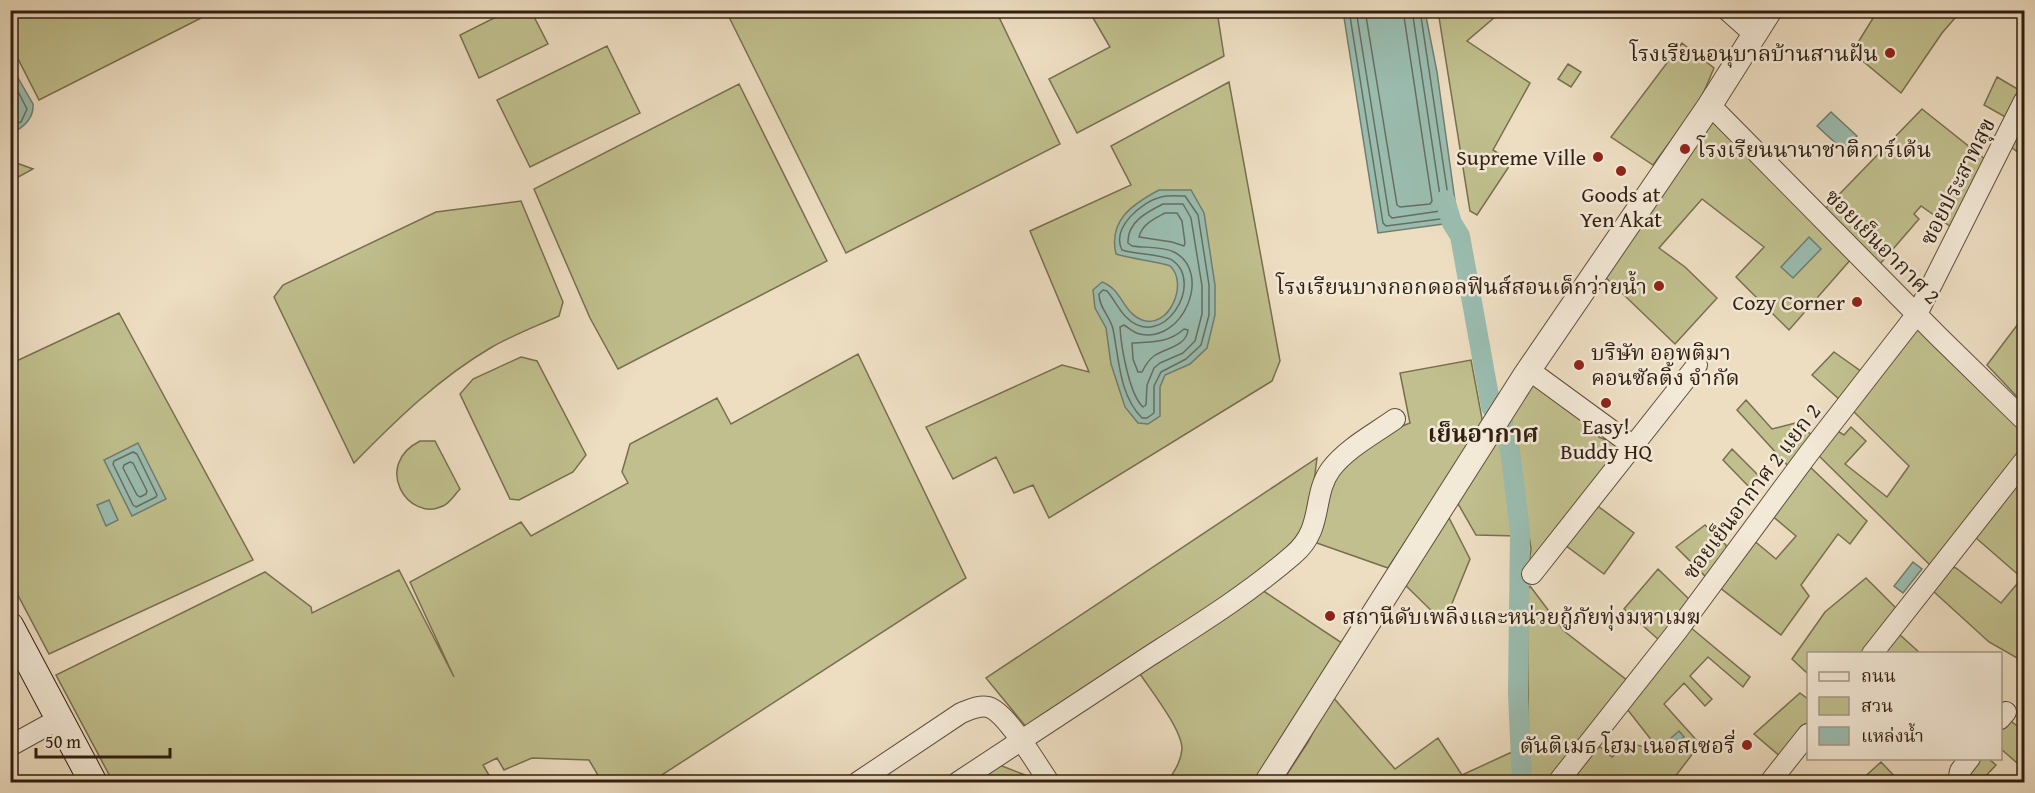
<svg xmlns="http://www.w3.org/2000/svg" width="2035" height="793" viewBox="0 0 2035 793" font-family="'Gentium Book Plus','Noto Serif Thai',serif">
<rect width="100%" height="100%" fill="#edddc1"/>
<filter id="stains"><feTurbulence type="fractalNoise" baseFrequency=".00333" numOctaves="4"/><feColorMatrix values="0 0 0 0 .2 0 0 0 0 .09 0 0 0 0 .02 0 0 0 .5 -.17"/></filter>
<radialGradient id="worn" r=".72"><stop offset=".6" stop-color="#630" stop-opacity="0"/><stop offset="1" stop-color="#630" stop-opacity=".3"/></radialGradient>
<!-- green -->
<path fill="#c0bf8d" stroke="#786f4f" stroke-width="1.5" d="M11 10H215V11L39 100 11 45Z
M508 11H531L548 44 479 78 460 35Z
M732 11H996L1060 144 846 253 727 13Z
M1089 11H1217L1224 56 1077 133 1049 79 1110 47Z
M1438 11H1502L1467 41 1530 83 1493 150 1512 162 1477 215 1470 211Z
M1869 11H1961L1942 33 1901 93 1852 52 1875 15Z
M1682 43 1714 68 1700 101 1653 165 1611 137Z
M607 46 640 113 530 167 497 100Z
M1568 64 1581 72 1571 87 1558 79Z
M1997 77 2021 91 2007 118 1984 105Z
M1229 82 1280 361 1272 381 1049 518 1033 485 1014 493 996 457 953 479 926 427 1062 365 1089 372 1030 231 1131 185 1111 146Z
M739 84 827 261 618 369 590 318 534 189Z
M1922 109 1986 160 1951 227 1921 206 1914 214 1919 219 1880 264 1824 210Z
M1713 121 1852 258 1789 330 1736 277 1764 247 1702 199 1659 248 1685 267 1717 298 1675 344 1601 273Z
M2024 122V157L2011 147Z
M11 161 33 169 11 181Z
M521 201 563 302 559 316C537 326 513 335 492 347 439 378 396 420 354 463L274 297 283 285 436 212Z
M119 313 253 560 49 654 11 582 10 364Z
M2024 316V404L1987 365Z
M1918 327 2024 430V452L1932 567 1817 454 1836 430 1844 435 1851 427 1866 441 1845 464 1887 497 1909 466 1852 410Z
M1834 352 1862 372 1840 400 1812 375Z
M858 354 966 578 651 782H602L589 760 532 758 504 770 497 758 483 765 493 782H113L56 675 265 572 311 607 312 613 399 570 454 677 410 582 521 522 531 536 628 483 622 472 630 444 717 398 731 424Z
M521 357 537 361 586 455 573 472 519 500 510 499 460 394 473 379Z
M1471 360 1483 424 1388 568 1314 542 1333 478 1345 464 1389 431 1410 423 1400 373Z
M1536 384 1601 431 1599 437 1606 440 1613 439 1622 447 1529 564 1531 549 1510 411 1528 386Z
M1746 400 1772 429 1799 422 1812 436 1789 467 1737 410Z
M1503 432 1506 442 1517 536 1476 535 1453 495Z
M420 441H435L460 489C455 494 450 503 443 506 408 523 372 465 420 441Z
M1732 449 1761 478 1751 489 1723 460Z
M1317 458 1308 530 1300 548 1027 728 986 678Z
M1808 465 1867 521 1850 544 1838 534 1801 585 1809 596 1781 635 1719 587 1752 539 1776 559 1796 536 1770 514Z
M2024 472V662L1989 642 1933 591 1951 567 1956 568 2001 603 2022 578 1976 538Z
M1595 504 1634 533 1604 574 1565 545Z
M1444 508 1470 559 1444 623 1400 580Z
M1705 525 1726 545 1727 551 1707 578 1676 547Z
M1658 569 1690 600 1659 640 1624 609Z
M1866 578 1896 608 1861 653 1808 654V674L1792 659 1825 612Z
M1530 586 1564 631 1628 681 1548 782H1529L1527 591Z
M1259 588 1342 643 1255 782H1167C1174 772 1181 762 1182 749 1182 729 1149 688 1138 671Z
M1690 627 1750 677 1743 687 1708 657 1690 676 1712 699 1705 706 1684 683 1664 704 1700 744 1671 782H1571L1599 746 1612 757 1629 743 1660 751 1627 709Z
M1899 634 1920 653 1884 654Z
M1800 693 1808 699V721L1781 757 1754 734Z
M1332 696 1395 769 1438 738 1462 775 1512 752 1514 782H1282L1308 742Z
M2008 719 2024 731V769L2001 749 2000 729Z
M1977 759H1989L1996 765 1980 782H1962Z
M1881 762 1900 782H1859Z
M997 764 1025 775 1031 782H969Z"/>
<!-- water -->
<path fill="#9abcaf" stroke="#707d70" stroke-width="1.5" d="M1343 11H1425L1437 72 1458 222 1378 233Z
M10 64 33 104C34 118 25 126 14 132L10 130Z
M1831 112 1857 136 1843 150 1817 126Z
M1159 190H1191L1204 213 1215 285V315L1207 348 1190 364 1165 375 1160 387V416L1148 424 1138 423 1125 407 1111 364 1106 328 1095 308 1093 290 1102 282C1122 289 1123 313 1142 320 1169 330 1189 283 1170 266 1166 263 1127 258 1116 254 1108 220 1133 204 1159 190Z
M1809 237 1821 249 1793 278 1781 267Z
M138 443 166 499 132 516 104 460Z
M109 500 118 520 106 526 97 505Z
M1913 562 1922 569 1903 593 1894 586Z
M1679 731 1684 737 1668 751 1663 745Z"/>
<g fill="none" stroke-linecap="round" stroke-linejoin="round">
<!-- shore -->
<path stroke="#666e60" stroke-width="1.5" d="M1349 10 1383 223 1386 226 1448 218 1451 216 1420 10
M1356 10 1389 215 1392 218 1440 211 1442 209 1412 10
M1365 10 1397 205 1400 207 1430 204 1432 201 1403 10
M10 76 27 109 21 122 10 125
M1185 196 1198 215 1209 285V315L1201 345 1186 359 1161 372 1154 386V413L1147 418H1142C1119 395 1119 358 1113 329 1110 316 1099 308 1099 294L1103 290 1107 291C1114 299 1119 310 1126 317 1162 353 1206 283 1172 260 1164 255 1134 254 1122 250 1111 228 1141 202 1161 197 1168 195 1178 196 1185 196Z
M1163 204H1183L1191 218 1202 286V314L1195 341 1183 353 1160 363 1154 368 1147 385 1146 405 1143 407C1129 394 1121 346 1120 327L1124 325C1129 328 1134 333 1140 334 1183 344 1213 272 1174 252 1163 246 1144 248 1132 246L1128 243C1127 222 1147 212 1163 204Z
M1165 213H1177L1182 221 1185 243 1184 246 1172 242 1139 237C1142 224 1154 219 1165 213Z
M1184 329 1188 330C1186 347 1165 348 1154 356 1148 360 1145 366 1142 372H1138L1133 359 1132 343C1151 342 1169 343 1184 329Z
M133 452 137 454 157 495 156 497 136 507 133 505 113 464 114 461Z
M130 462 133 463 147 491 146 494 140 497 137 495 123 468 124 465Z"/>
<!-- canal -->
<path stroke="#9abcaf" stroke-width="20" d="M1445 200 1452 223 1460 236 1491 407 1503 425 1509 443 1520 530 1518 694 1522 782"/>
<!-- minor casing -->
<g stroke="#604e3d" stroke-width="22">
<path id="minor" d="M1727 10 1755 35
M1710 105 1938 336 2024 420
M1529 370 1633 446
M1532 574 1697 365
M1872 654 2024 461
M2000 719 2006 712
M10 746 59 719
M858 782 961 713C969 710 979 705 988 707 1007 712 1037 765 1049 782
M958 782C1021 740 1085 699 1148 657 1198 625 1248 594 1293 555 1325 528 1311 496 1331 469 1347 448 1374 434 1395 419
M1558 782 1678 630 1809 453 1917 314 2024 101
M1770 782 1808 734
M1958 782 1960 771 1970 758"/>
</g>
<!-- tertiary casing -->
<g stroke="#604e3d" stroke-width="26">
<path id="tertiary" d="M1267 782 1526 374 1710 105 1770 10"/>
</g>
<!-- secondary casing -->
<g stroke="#311f11" stroke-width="29">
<path id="secondary" d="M10 626 93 782"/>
</g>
<!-- minor -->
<use href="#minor" stroke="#f3e9d7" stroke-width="20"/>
<!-- tertiary -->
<use href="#tertiary" stroke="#f3e9d7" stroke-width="24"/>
<!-- secondary -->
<use href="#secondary" stroke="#f3e9d7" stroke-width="27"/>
</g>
<!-- markers -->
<g fill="#8f2418" stroke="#f3e9d7" stroke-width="2">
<circle cx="1890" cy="53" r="6"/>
<circle cx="1685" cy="149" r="6"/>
<circle cx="1598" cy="157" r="6"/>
<circle cx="1621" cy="171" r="6"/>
<circle cx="1659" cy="286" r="6"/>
<circle cx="1857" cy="302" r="6"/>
<circle cx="1579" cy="365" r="6"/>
<circle cx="1606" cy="403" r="6"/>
<circle cx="1330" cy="616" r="6"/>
<circle cx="1747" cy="745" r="6"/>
</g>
<g text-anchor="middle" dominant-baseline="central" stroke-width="5" stroke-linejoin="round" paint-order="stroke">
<!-- poi labels -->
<g font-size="22" fill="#311f11" stroke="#f3e9d7" text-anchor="end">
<text x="1878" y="53">โรงเรียนอนุบาลบ้านสานฝัน</text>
<text x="1697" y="149" text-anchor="start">โรงเรียนนานาชาติการ์เด้น</text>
<text x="1586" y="157">Supreme Ville</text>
<text x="1621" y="194" text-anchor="middle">Goods at<tspan x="1621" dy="25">Yen Akat</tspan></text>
<text x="1647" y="286">โรงเรียนบางกอกดอลฟินส์สอนเด็กว่ายน้ำ</text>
<text x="1845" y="302">Cozy Corner</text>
<text x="1591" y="352" text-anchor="start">บริษัท ออพติมา<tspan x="1591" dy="25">คอนซัลติ้ง จำกัด</tspan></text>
<text x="1606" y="426" text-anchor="middle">Easy!<tspan x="1606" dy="25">Buddy HQ</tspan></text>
<text x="1342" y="616" text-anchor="start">สถานีดับเพลิงและหน่วยกู้ภัยทุ่งมหาเมฆ</text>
<text x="1735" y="745">ตันติเมธ โฮม เนอสเซอรี่</text>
</g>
<!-- street labels -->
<g font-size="22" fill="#311f11" stroke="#f3e9d7">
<text transform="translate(1957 181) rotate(-63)">ซอยประสาทสุข</text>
<text transform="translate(1883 246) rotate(45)">ซอยเย็นอากาศ 2</text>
<text transform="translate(1751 491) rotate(-53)">ซอยเย็นอากาศ 2 แยก 2</text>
</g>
<!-- neighbourhood labels -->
<g font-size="24" font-weight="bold" fill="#311f11" stroke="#f3e9d7">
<text x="1483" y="433">เย็นอากาศ</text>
</g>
</g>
<!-- margin -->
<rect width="2035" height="793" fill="none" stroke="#edddc1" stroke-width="36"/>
<rect x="12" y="12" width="2011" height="769" fill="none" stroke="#311f11" stroke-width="3"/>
<rect x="18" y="18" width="1999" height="757" fill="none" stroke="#311f11" stroke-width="1.5"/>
<!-- legend -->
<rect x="1807" y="652" width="195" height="108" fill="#f3e9d7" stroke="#a59888" stroke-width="1.5"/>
<rect x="1819" y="672" width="30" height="9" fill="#f3e9d7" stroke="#a59888" stroke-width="1.5"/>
<text x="1861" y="682" font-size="18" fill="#311f11">ถนน</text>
<rect x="1819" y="697" width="30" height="18" fill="#c0bf8d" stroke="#a59888" stroke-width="1.5"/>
<text x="1861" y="712" font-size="18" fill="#311f11">สวน</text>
<rect x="1819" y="727" width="30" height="18" fill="#9abcaf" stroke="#a59888" stroke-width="1.5"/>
<text x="1861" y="742" font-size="18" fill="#311f11">แหล่งน้ำ</text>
<!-- scale -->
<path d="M36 748v9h134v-9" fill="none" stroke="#311f11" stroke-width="3"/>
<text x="45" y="748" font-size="18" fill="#311f11" stroke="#f3e9d7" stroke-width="4.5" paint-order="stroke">50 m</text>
<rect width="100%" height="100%" filter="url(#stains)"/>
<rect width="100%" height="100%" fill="url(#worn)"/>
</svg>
